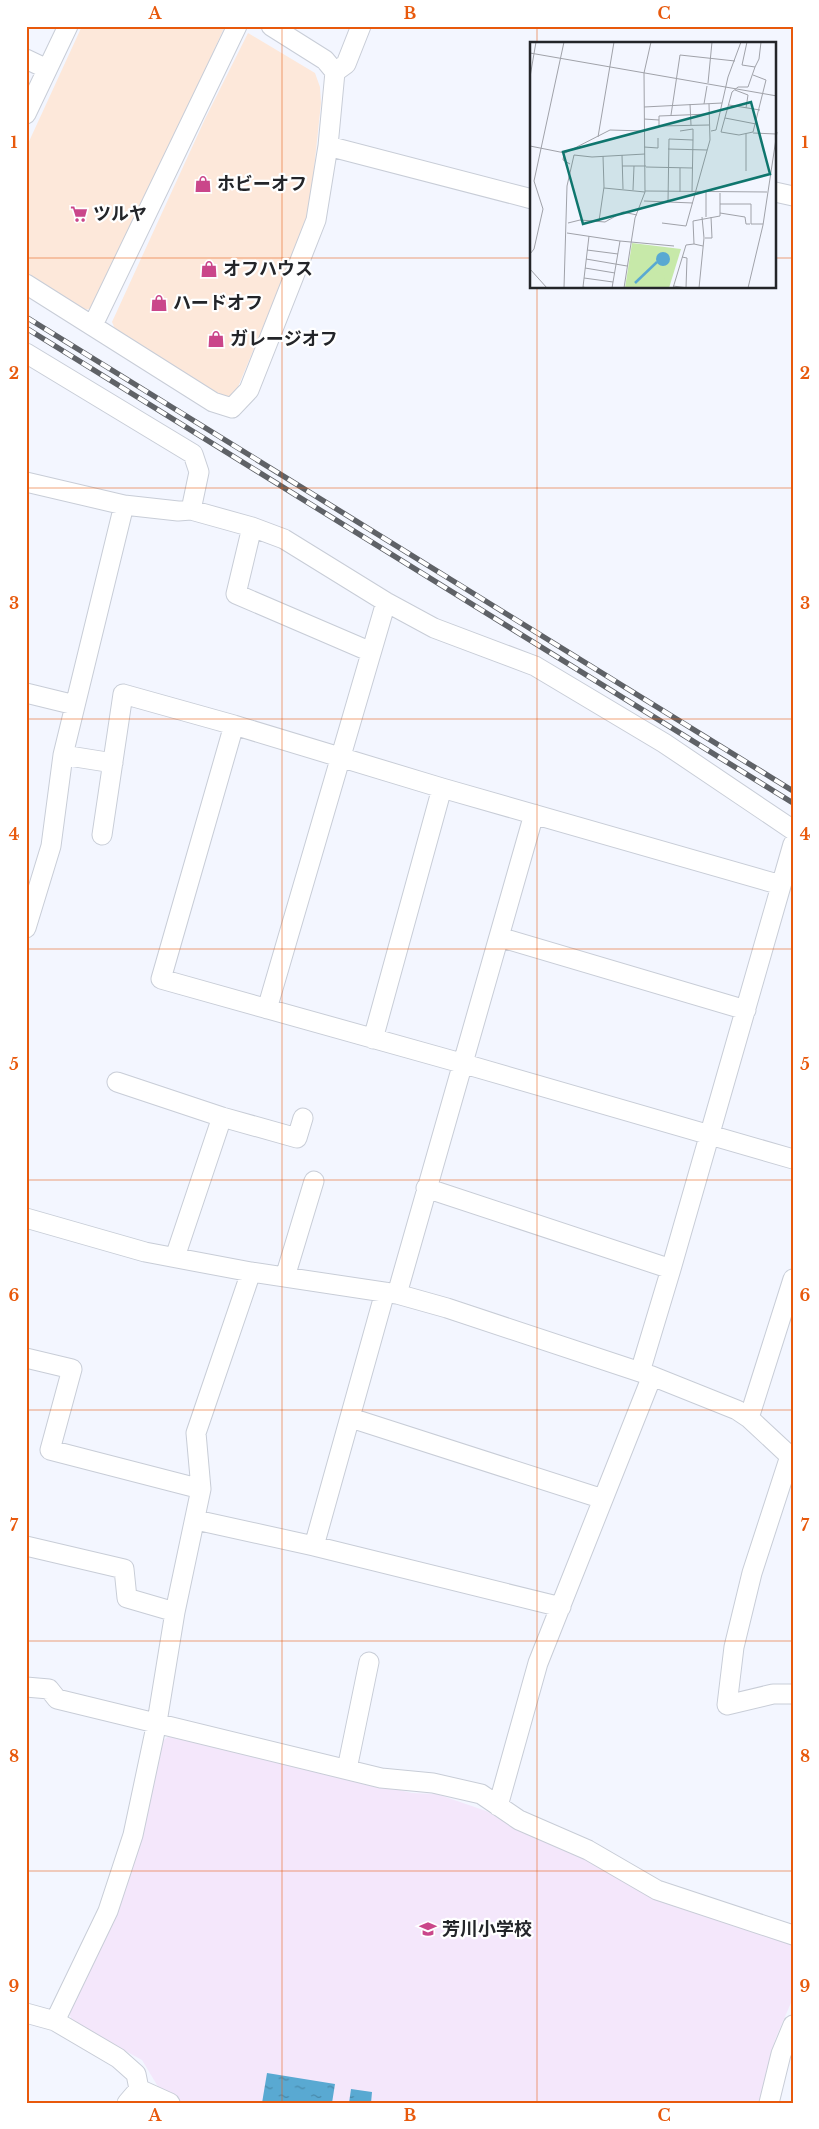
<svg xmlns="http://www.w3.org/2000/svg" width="819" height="2129" viewBox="0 0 819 2129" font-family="'Libre Baskerville','Noto Sans JP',serif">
<defs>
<pattern id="water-ripples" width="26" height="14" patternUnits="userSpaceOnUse" patternTransform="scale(1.25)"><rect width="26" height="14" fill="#59a9d2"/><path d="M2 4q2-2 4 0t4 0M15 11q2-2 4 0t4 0" fill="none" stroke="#4989aa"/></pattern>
</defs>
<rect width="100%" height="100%" fill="#f3f6ff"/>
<!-- commercial -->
<path fill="#fde8da" d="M82 26H225L183 118 91 309 82 310 26 275V148Z
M248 33 315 73 320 87 321 103 310 207 300 238 233 399H227L115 329 112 322 205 119Z"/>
<!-- education -->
<path fill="#f4e7fb" d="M169 1736 412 1793 437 1794 486 1811 507 1822 793 1944V1998L775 2040 761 2103H182L177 2101 160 2090 142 2060 72 2022 69 2012 161 1742Z"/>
<!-- water -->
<path fill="url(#water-ripples)" d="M267 2073 335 2084 332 2103H262Z
M351 2089 372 2092 371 2103H349Z"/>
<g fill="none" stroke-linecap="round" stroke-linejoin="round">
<!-- minor casing -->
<g stroke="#c8cdd7" stroke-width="21">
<path id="minor" d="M26 59 47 69
M335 72 346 64 361 26
M26 114 68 26
M328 146 532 199
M775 192 793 196
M26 284 213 402 232 408 249 390 316 220 328 146 335 72 325 60 271 26
M93 325 237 26
M26 353 193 454 199 472 191 510
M26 482 124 505 178 511 191 510 252 527 284 539 386 602 434 628 535 666 664 743 793 830
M252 527 236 594 371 652
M26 693 75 705
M63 755 113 763
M102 835 123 694 234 725
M781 885 442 788 234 725 161 979 461 1063 793 1159
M26 928 51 846 63 755 124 505
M499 937 746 1010
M267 1009 386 602
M373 1039 442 788
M117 1082 222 1117 175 1257
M222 1117 297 1138 303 1118
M426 1188 671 1269
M26 1218 145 1252 251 1272 397 1294 447 1308 652 1376 737 1410 749 1418 793 1459
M285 1277 314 1181
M397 1294 534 814
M26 1358 72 1369 50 1450 201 1489
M640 1372 671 1269 793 844
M351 1418 603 1499
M749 1418 793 1279
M790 1456 752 1573 734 1647 727 1705 773 1694H793
M196 1520 314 1546 561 1607
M26 1546 124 1569 127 1598 175 1612
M314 1546 385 1292
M26 1687 49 1689 57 1699 381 1778 433 1783 481 1794 519 1820 588 1850 657 1890 793 1935
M347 1769 369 1662
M498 1806 538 1663 652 1376
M26 2013 55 2021
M139 2089 136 2074 118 2058 55 2021 108 1911 133 1835 157 1722 175 1612 201 1489 196 1433 251 1272
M139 2089 170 2103
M127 2103 139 2089
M769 2103 781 2054 793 2025"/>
</g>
<!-- minor -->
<use href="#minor" stroke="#fff" stroke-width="19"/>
<!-- rail casing -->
<g stroke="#5f6267" stroke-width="5.5">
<path id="rail" d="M26 317 793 791
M26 328 793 803"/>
</g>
<!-- rail -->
<use href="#rail" stroke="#fff" stroke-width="4" stroke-dasharray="11" stroke-linecap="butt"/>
</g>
<!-- grid -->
<path fill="none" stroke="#e8590c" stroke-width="1" stroke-opacity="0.55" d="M282 26V2103M537 26V44M26 258H532M775 258H793M537 288V2103M26 488H793M26 719H793M26 949H793M26 1180H793M26 1410H793M26 1641H793M26 1871H793"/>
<!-- icons -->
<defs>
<g id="shop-bare" transform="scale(1.35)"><path d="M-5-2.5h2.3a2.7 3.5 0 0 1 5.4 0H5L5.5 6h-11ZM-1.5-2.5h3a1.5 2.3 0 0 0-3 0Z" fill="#ca468a" stroke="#fff" stroke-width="2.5" paint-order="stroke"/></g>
<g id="supermarket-bare" transform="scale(1.35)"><path d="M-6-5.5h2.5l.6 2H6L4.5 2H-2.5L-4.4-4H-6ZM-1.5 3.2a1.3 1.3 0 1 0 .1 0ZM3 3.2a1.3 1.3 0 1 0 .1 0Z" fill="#ca468a" stroke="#fff" stroke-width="2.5" paint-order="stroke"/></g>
<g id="school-bare" transform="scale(1.35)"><path d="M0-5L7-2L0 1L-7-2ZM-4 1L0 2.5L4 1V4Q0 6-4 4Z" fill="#ca468a" stroke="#fff" stroke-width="2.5" paint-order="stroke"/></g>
</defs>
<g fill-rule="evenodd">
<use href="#shop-bare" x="203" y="184"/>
<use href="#supermarket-bare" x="79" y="214"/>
<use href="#shop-bare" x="209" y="269"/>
<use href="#shop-bare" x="159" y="303"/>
<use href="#shop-bare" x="216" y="339"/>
<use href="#school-bare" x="428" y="1929"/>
</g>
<g text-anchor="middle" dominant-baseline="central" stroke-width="4.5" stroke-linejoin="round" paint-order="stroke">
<!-- poi labels -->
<g font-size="18" font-weight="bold" fill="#232529" stroke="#fff" text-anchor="start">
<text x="217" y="184">ホビーオフ</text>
<text x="93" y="214">ツルヤ</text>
<text x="223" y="269">オフハウス</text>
<text x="173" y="303">ハードオフ</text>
<text x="230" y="339">ガレージオフ</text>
<text x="442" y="1929">芳川小学校</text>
</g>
</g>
<!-- overview -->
<g transform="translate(530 42)">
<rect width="246" height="246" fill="#f3f6ff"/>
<path d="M102 201 151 207 139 246H95Z" fill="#c7e9a9"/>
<path d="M127 230 135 234 134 246H111L115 235Z" fill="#c7e9a9"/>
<path d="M126 217a7 7 0 1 1 14 0a7 7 0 1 1-14 0Z" fill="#59a9d2"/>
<path fill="none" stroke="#59a9d2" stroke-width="2.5" d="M105 241 127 220"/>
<path fill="none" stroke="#a0a2a9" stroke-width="1" d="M217 0 212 23 225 25M0 11 247 54M223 33 236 38 223 90 209 93 191 90 202 50 208 45H218L225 25 229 17 231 0M0 35 6 0M178 41 182 0M205 48 218 53 216 66M160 62 161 83M174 62 177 44M199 63 230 68M114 65 192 61M141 73 150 13 205 19M195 76 226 82M114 77 129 78M129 78V84L179 83M129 78V74L179 72M150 89 163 87V98M181 89 186 88 198 35 211 0M223 91 246 92M216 92V129M68 95 84 0M0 104 35 111 80 88 114 89M114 105 128 106V96M138 107 177 108M34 111 33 118 40 122M92 113 93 147M92 124H116M116 125 162 126M74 146 115 150M103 148 104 124M115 149 237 150M150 150V126M176 150V175M114 159 163 161M138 160 139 97 163 98 162 150M190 162H221V182H233M190 171 215 175 216 182H220M69 179 74 145 73 114M38 181 50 178 75 180 93 170 107 173M132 181 156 184 180 98 179 62M37 191 90 199 82 246M175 196H182L181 175M90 199 144 204M173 204 164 202 163 179 190 174V151M57 208 88 212M0 212 4 207 13 167 4 139 34 0M152 215 157 216 156 246M56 217 97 224M55 226 85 231M0 227 17 246M54 236 83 240M143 244 158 246M34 246 37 144 44 113 62 115 115 112M57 246 53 245 59 194M94 246 105 176 115 150 114 31 121 0M143 246 156 203 164 202M169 246 174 196 172 175M218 246 233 183 247 90"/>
<path fill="#0f766e" fill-opacity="0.15" stroke="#0f766e" stroke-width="2.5" d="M221 60 240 132 53 182 33 110Z"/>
<rect width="246" height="246" fill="none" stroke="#232529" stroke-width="2.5"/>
</g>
<!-- border -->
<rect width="819" height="2129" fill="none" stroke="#ffffff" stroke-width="55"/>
<rect x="28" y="28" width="764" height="2074" fill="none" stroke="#e8590c" stroke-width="2"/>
<g font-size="16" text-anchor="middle" font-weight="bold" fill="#e8590c">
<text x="155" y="19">A</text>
<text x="410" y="19">B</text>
<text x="664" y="19">C</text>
<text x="14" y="148">1</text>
<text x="805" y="148">1</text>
<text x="14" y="379">2</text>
<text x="805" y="379">2</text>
<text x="14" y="609">3</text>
<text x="805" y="609">3</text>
<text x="14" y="840">4</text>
<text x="805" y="840">4</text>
<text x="14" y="1070">5</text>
<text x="805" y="1070">5</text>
<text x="14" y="1301">6</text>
<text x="805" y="1301">6</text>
<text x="14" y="1531">7</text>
<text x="805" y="1531">7</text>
<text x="14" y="1762">8</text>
<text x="805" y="1762">8</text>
<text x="14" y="1992">9</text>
<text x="805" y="1992">9</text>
<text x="155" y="2121">A</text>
<text x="410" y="2121">B</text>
<text x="664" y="2121">C</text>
</g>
</svg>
